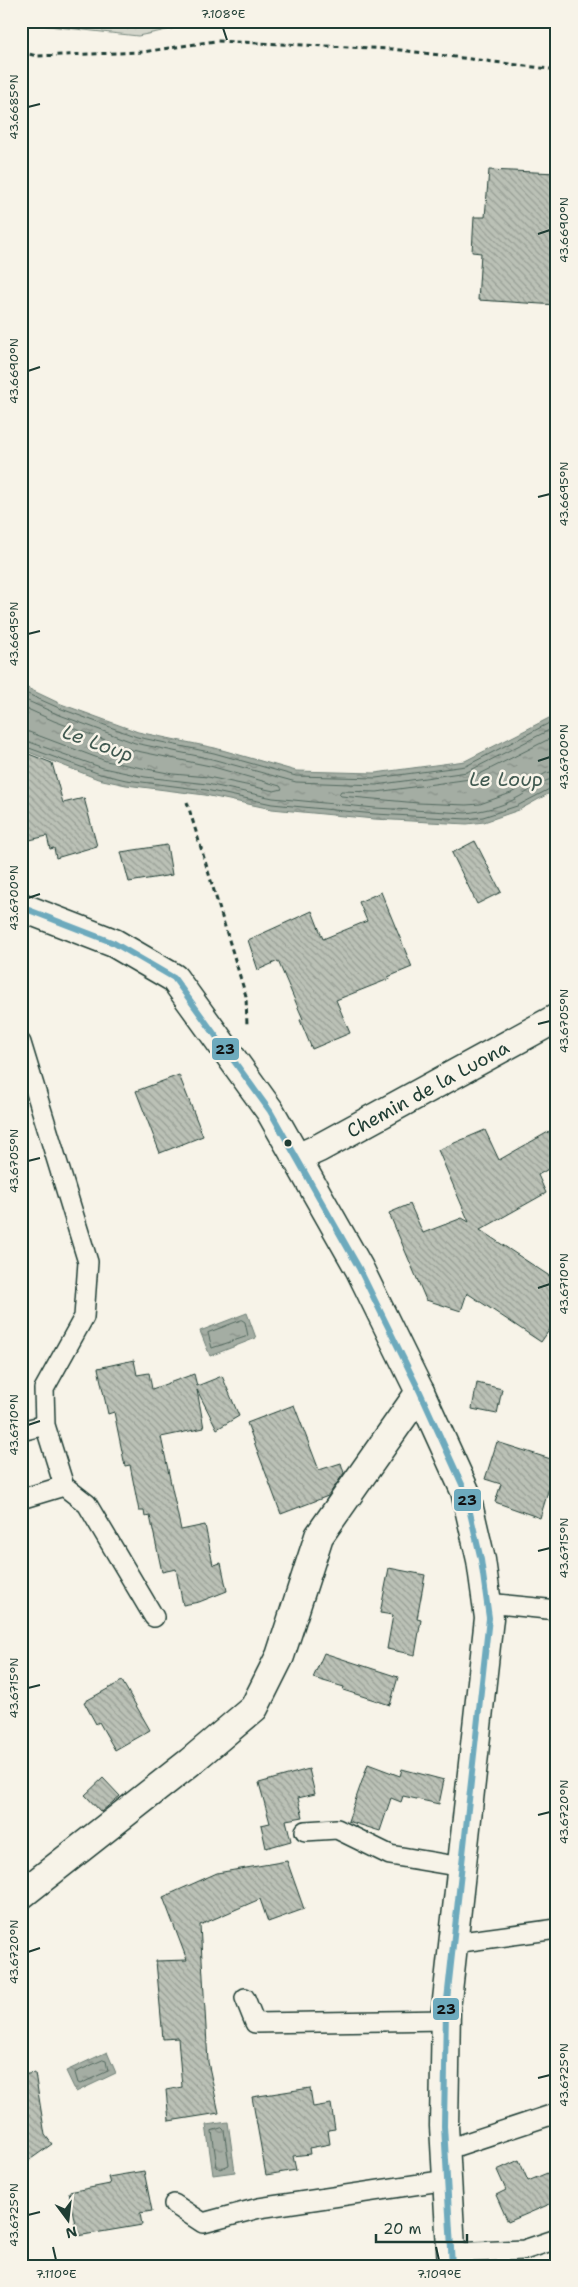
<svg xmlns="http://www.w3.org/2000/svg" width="578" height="2287" viewBox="0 0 578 2287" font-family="'Shantell Sans',sans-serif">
<defs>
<pattern id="forest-crowns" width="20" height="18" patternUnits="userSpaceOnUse" patternTransform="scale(1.25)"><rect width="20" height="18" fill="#d3d5ca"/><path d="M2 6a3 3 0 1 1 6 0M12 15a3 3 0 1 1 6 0" fill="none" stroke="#b5b8ae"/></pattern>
<pattern id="water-ripples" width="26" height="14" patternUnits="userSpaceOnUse" patternTransform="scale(1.25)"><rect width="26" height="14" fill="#a4ada3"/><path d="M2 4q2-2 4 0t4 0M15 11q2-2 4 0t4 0" fill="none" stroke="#858e86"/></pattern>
<pattern id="building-back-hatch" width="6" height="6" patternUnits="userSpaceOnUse" patternTransform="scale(1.25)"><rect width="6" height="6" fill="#bbc1b6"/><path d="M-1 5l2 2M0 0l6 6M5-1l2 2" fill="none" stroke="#979e95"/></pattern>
</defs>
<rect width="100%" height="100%" fill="#f7f3e8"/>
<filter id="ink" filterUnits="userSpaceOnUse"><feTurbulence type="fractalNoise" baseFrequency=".02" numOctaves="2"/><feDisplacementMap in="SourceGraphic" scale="10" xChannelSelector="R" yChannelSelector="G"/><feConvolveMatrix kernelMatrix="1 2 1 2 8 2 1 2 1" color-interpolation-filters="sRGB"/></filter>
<g filter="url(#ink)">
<!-- forest -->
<path fill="url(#forest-crowns)" stroke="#79897f" d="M21 21H209L138 36 21 23Z"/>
<!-- water -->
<path fill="url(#water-ripples)" stroke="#6f8077" d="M21 685 61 704 138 732 215 748 296 771 375 773 465 761 557 714V789L519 810 484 822 467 824 374 819 272 809 205 795 126 785 98 779 21 749Z
M247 1313 256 1338 210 1356 200 1331Z
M107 2052 116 2073 76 2092 66 2071Z
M228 2122 235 2172 213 2175 206 2125Z"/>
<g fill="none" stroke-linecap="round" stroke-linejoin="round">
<!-- shore -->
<path stroke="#546a60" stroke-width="1" d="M21 691 59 708 137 737 214 753 296 776 376 778 466 766 557 719
M21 698 57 714 135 743 212 759 296 782 376 785 467 772 557 726
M21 706 54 721 132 750 210 766 280 786 282 789 274 791 208 777 173 774 106 761 29 732 21 731
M557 735 470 779 377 792 341 791 339 794 341 796 418 803 466 805 480 804 511 793 546 773 557 771
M21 739 103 768 145 777 207 784 273 798 375 808 466 813C483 811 500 807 515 799 528 793 542 779 557 778
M21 745 100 774 126 780 206 790 272 804 375 814 467 819 483 817 517 806 557 785
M242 1320 245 1322 248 1336 212 1348 208 1333Z
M103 2060 106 2061 108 2071 80 2084 78 2083 75 2073Z
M222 2128 224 2130 229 2165 220 2169 217 2167 212 2131Z"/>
</g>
<!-- building -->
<path fill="url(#building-back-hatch)" stroke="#1f3d34" d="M489 170 557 173V305L478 300 481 253 472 252 474 217H485Z
M21 751 52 763 63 803 84 798 97 846 56 858 54 848 50 849 47 836 21 842Z
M475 841 501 892 477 904 452 853Z
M167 845 172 875 129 882 121 852Z
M381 892 412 967 388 977 389 979 336 1000 350 1033 312 1049 300 1020 303 1019 278 961 258 970 248 940 312 911 323 939 367 921 359 902Z
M179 1075 203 1136 160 1153 136 1091Z
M557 1127V1164L538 1175 546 1193 480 1230 557 1281V1319L541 1342 467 1293 461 1311 426 1300 389 1213 410 1204 423 1233 462 1218 469 1222 438 1150 485 1130 499 1160Z
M134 1360 137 1375 149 1373 152 1389 194 1374 197 1386 222 1376 239 1416 217 1429 197 1390 204 1428 161 1437 181 1530 205 1525 213 1565 221 1563 227 1591 199 1602 183 1605 176 1569 162 1572 150 1516 145 1517 144 1511H139L130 1465 125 1466 114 1412 108 1414 98 1368Z
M477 1383 502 1389 497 1414 472 1409Z
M294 1405 319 1470 341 1463 344 1473 328 1496 281 1514 247 1423Z
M497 1442 557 1461 540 1518 495 1502 501 1484 485 1479Z
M389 1568 425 1575 417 1619 421 1620 415 1655 387 1649 393 1615 380 1613Z
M324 1653 398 1677 390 1705 343 1690 344 1687 313 1678Z
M122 1681 150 1730 115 1750 99 1722 96 1724 84 1702Z
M368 1764 400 1776 402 1769 444 1780 439 1804 403 1796 401 1802 391 1798 380 1831 348 1821Z
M309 1769 315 1794 298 1798 303 1817 286 1820 291 1841 266 1848 261 1825 270 1823 259 1783Z
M103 1778 120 1796 101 1812 85 1795Z
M287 1861 304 1909 268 1922 260 1899 200 1925 208 2062 219 2113 169 2121 166 2090 182 2087 178 2038 163 2039 156 1961 187 1960 163 1897 217 1873Z
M35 2073 45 2135 52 2144 21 2166V2075Z
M310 2088 313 2107 331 2104 335 2129 328 2130 330 2144 309 2148 310 2154 293 2156 296 2170 266 2175 252 2097Z
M519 2160 528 2181 557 2169V2201L508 2222 496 2195 506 2190 497 2170Z
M144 2171 152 2211 140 2213 142 2225 77 2236 69 2192 110 2184 108 2177Z"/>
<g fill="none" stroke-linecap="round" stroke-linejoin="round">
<!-- lane casing -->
<g stroke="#1f3d34" stroke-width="22">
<path id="lane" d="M21 1043 88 1262 84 1317 44 1389 45 1425 64 1486 21 1499
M21 1431 45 1425
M64 1486 87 1504 154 1617
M487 1603 557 1610
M305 1831 337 1829 390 1855 462 1867
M454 1943 557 1929
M245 1998 255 2023 446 2020
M445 2150 557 2113
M174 2204 203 2223 259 2208 447 2180
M452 2253 524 2250 557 2239"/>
</g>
<!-- street casing -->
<g stroke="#1f3d34" stroke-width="31">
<g id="street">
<path id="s1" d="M297 1158 319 1148 557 1018"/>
<path d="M21 1895 190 1762 254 1708 280 1656 319 1536 420 1392"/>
</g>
</g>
<!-- secondary casing -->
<g stroke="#1f3d34" stroke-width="31">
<path id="secondary" d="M21 907 114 943 174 978 270 1111 359 1268 420 1392 465 1491 481 1560 489 1618 446 2009 444 2126 452 2266"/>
</g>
<!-- path -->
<path stroke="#1f3d34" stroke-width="3" stroke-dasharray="5 4" stroke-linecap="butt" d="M21 52 37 56 143 52 215 41 392 49 557 70
M187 802 246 996 247 1026"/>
<!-- lane -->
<use href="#lane" stroke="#f7f3e8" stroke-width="19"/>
<!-- street -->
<use href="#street" stroke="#f7f3e8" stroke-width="28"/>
<!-- secondary -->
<use href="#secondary" stroke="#f7f3e8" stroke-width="28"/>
<!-- bus-1 casing -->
<g stroke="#f7f3e8" stroke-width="10">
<path id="bus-1" d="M21 907 114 943 174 978 270 1111 359 1268 420 1392 465 1491 481 1560 489 1618 446 2009 444 2126 452 2266"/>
</g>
<!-- bus-1 -->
<use href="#bus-1" stroke="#6daabd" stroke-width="6"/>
</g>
</g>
<!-- ticks -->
<path fill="none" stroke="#1f3d34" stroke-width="2" d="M223 28 227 40M28 107 40 104M538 234 550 230M28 371 40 367M538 497 550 494M28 634 40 631M538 761 550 757M28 898 40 894M538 1024 550 1021M28 1161 40 1158M538 1288 550 1284M28 1425 40 1421M538 1551 550 1548M28 1688 40 1685M538 1815 550 1812M28 1952 40 1948M538 2078 550 2075M28 2215 40 2212M53 2247 56 2260M436 2247 439 2260"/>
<!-- markers -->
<circle fill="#1f3d34" stroke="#f7f3e8" stroke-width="2" cx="288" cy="1143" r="4.5"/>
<g text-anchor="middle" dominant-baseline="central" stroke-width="5" stroke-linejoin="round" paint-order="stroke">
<!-- street labels -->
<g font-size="19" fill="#1f3d34" stroke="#f7f3e8">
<text stroke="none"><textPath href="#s1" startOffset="148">Chemin de la Luona</textPath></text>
</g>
<!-- water labels -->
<g font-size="20" font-style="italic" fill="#405950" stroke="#f7f3e8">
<text transform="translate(98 743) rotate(20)">Le Loup</text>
<text x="506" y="779">Le Loup</text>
</g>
</g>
<g stroke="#f7f3e8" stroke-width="2">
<rect x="211" y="1037" width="29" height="24" rx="5" fill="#6daabd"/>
<rect x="453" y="1488" width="29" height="24" rx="5" fill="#6daabd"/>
<rect x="432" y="1997" width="28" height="24" rx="5" fill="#6daabd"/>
</g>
<g font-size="14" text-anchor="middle" font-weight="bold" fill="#111">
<text x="225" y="1054">23</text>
<text x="467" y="1505">23</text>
<text x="446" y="2014">23</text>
</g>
<!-- margin -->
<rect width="578" height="2287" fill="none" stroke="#f7f3e8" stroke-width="55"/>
<!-- north arrow -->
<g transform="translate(68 2220) rotate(165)" stroke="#f7f3e8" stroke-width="4" paint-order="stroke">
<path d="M0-4L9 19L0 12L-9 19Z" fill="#1f3d34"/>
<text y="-8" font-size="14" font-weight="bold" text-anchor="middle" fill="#1f3d34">N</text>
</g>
<!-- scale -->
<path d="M376 2234v8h91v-8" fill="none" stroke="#1f3d34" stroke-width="2.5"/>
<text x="383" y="2234" font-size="15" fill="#1f3d34" stroke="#f7f3e8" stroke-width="4" paint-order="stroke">20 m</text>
<rect x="28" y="28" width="522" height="2232" fill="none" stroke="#1f3d34" stroke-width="2"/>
<g font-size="12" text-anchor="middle" fill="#1f3d34">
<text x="223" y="18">7.108°E</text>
<text transform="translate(14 107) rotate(-90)" y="4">43.6685°N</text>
<text transform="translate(564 230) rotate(-90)" y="4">43.6690°N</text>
<text transform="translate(14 371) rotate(-90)" y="4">43.6690°N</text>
<text transform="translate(564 494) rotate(-90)" y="4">43.6695°N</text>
<text transform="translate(14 634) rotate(-90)" y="4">43.6695°N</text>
<text transform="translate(564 757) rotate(-90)" y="4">43.6700°N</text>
<text transform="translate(14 898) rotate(-90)" y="4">43.6700°N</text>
<text transform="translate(564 1021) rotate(-90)" y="4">43.6705°N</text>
<text transform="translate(14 1161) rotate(-90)" y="4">43.6705°N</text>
<text transform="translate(564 1284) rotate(-90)" y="4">43.6710°N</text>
<text transform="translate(14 1425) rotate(-90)" y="4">43.6710°N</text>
<text transform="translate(564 1548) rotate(-90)" y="4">43.6715°N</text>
<text transform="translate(14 1688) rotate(-90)" y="4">43.6715°N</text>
<text transform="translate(564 1812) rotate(-90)" y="4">43.6720°N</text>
<text transform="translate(14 1952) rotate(-90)" y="4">43.6720°N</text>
<text transform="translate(564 2075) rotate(-90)" y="4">43.6725°N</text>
<text transform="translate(14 2215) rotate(-90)" y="4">43.6725°N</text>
<text x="56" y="2278">7.110°E</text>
<text x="439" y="2278">7.109°E</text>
</g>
</svg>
